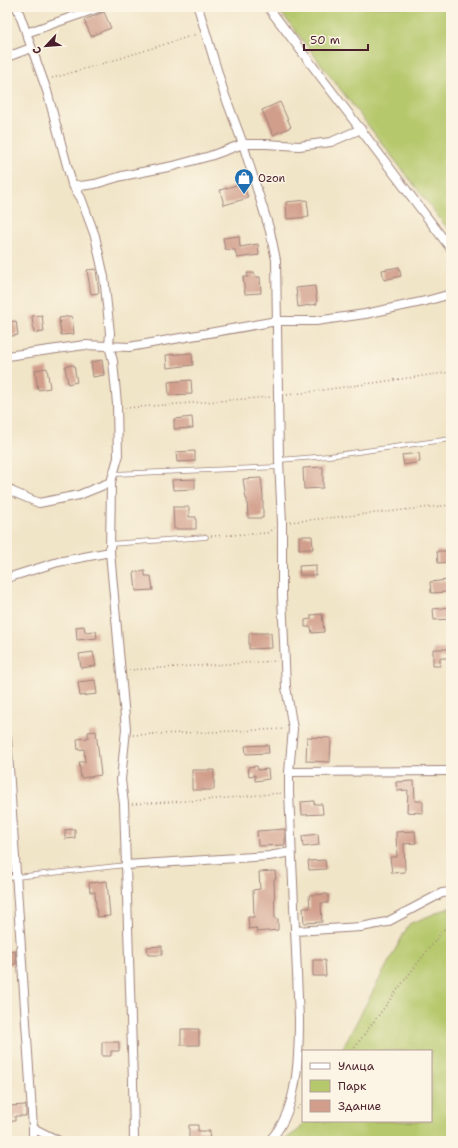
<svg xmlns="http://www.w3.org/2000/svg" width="458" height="1148" viewBox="0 0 458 1148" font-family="'Shantell Sans',sans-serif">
<rect width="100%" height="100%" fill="#fcf5e5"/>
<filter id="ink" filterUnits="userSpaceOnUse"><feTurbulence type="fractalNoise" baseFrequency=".025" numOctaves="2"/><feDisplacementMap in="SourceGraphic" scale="8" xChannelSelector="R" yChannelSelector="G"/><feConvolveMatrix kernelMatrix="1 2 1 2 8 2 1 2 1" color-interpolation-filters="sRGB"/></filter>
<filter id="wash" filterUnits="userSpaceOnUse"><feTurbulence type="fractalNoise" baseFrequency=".012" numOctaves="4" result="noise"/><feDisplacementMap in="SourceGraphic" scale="16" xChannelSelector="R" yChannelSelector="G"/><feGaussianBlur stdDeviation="0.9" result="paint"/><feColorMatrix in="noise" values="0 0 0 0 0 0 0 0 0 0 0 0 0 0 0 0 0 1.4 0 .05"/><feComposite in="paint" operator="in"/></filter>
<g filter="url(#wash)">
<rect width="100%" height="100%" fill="#f1e5c8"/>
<!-- green -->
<path fill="#b5c86c" stroke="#80744c" d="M277 7H451V233Z
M451 907V1141H283L300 1129 304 1121H431V1051H341L409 924Z"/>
<g id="blocks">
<!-- building -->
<path fill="#d19e8b" d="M104 12 111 28 91 36 84 20Z
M280 102 291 127 273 135 262 110Z
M243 183 248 198 224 205 220 190Z
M307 200 309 217 287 219 286 202Z
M239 236 240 247 258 244 259 255 237 258 235 250 225 249 223 238Z
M399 267 401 276 384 280 382 270Z
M96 269 99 293 91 294 87 270Z
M247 273H254L255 277H260L261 293 245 294 243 277H248Z
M315 286 317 304 298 307 296 288Z
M42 315 44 332 34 333 32 316Z
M72 316 74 334 61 335 59 318Z
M16 321 18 335 7 337V322Z
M192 353 193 365 167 368 166 355Z
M102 360 104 375 93 377 91 362Z
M74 365 77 382 68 384 65 366Z
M47 368 50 388 38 390 35 370Z
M191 380 192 394 169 395 168 382Z
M192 417 193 428 174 429V419Z
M195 451V461L177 462 176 452Z
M419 453 420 462 404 465 402 455Z
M323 467V488L304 489 303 468Z
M261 478 263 496V518H248L247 499H246L243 479Z
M195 479V489L173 490 172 480Z
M173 507H189V517H196V529H174Z
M299 536H312L313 549H299Z
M437 551H451V562L438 563Z
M316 565V575H300L299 566Z
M145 571V576H151L153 590 136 591 134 572Z
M448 580 449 592 431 593 430 582Z
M451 607V619L434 620 433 609Z
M322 614 324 632 312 633 311 627H305V620L311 619V615Z
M84 626 85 632 96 631 97 638 77 640 76 627Z
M249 633H271L272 648 249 649Z
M433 649H451V658H440V666H433Z
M93 652 96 666 81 668 79 654Z
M95 680 97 694 80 696 78 682Z
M96 731 101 775 81 778 79 762H85L84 749 78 750 77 739 88 738V732Z
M307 737 331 738 330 762 306 761Z
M268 745 269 753 246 754 245 746Z
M257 766 258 770 268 769 269 779 255 781V775L249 776 248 767Z
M192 770H214V790H192Z
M414 781 415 801H423V813L407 812 408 790 397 791 396 782Z
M314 801V804H322L323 814 302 815 301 802Z
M75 829V838L65 839V830Z
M285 829V845L258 846 257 831Z
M415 831 416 843 404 844 405 872 392 873 390 857H397L396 832Z
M318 834 319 845 303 847 302 836Z
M325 860 326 869 309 870 308 861Z
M275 871 276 879H274L275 919H278V930L257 932 256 928 249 929 248 917H254L253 890 260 889 259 872Z
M107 881 110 916 97 917 95 892H90L89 883Z
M328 894V903H321L322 922 304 923 303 908H310L309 895Z
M162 946V955H148L147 947Z
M15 950 16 964 7 965V951Z
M313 960H325L326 976H313Z
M181 1029H199V1045H181Z
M102 1042H119V1051H111V1056H102Z
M26 1105V1116H15V1121H7V1106Z
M189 1125H198V1131H210L209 1141H189Z"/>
</g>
</g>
<g filter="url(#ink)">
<use href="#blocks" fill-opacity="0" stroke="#9e827a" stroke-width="1"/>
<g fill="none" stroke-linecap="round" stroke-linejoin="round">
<!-- lane casing -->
<g stroke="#9e827a" stroke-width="5.5">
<path id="lane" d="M279 460 329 456 451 439
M114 474 279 467
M110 544 206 537
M7 878 126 865"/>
</g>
<!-- street casing -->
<g stroke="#9e827a" stroke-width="10">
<path id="street" d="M17 7 47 91 72 184 81 198 95 236 104 277 110 333 109 346 113 361 117 404 118 458 111 482 110 552 126 729 121 780 124 804 133 1081 134 1141
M198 7 224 93 243 144 270 231 276 260 279 460 282 523V596L286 687 293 729 289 772V792L299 1019C299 1058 298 1112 269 1141
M268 7 451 249
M26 33 101 7
M7 57 31 48
M72 184 80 186 95 184 122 176 173 166 210 156 243 144H266L299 146 331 142 361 129
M7 356 85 345 129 347 277 321H316L365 314 426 301 451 294
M7 487 13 492 39 503 79 495 111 482
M7 578 58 562 110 552
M7 738 33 1128 59 1141
M289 772 451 771
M126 865 269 856 291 852
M295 931 361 927 387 922 442 893 451 892
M33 1141V1128"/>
</g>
<!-- path -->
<path stroke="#9e827a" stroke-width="1.5" stroke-dasharray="1 3" stroke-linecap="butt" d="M52 78 67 74 118 59 197 34
M287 395 451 372
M125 408 271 397
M290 522 451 505
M211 536 267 533 274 528
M129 670 277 661
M133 735 285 729
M132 804 205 800 281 793
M352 1051 404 981 451 920
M297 1109 303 1103
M446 1141 451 1130"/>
<!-- lane -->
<use href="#lane" stroke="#fff" stroke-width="4"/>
<!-- street -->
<use href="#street" stroke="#fff" stroke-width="8"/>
</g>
</g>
<!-- icons -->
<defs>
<g id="shop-pin" transform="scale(1)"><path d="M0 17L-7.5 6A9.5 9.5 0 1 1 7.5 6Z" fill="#1f6fb2" stroke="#fcf5e5"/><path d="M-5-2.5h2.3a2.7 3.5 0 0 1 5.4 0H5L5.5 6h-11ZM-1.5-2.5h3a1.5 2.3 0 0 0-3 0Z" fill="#fff"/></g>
</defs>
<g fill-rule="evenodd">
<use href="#shop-pin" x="244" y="178"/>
</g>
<g text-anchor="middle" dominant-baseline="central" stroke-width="3" stroke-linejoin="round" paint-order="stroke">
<!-- poi labels -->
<g font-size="11" fill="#4a1f2b" stroke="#fcf5e5" text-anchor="start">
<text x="258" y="178">Ozon</text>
</g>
</g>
<!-- margin -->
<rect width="458" height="1148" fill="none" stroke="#fcf5e5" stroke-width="24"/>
<!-- legend -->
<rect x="302" y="1050" width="130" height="72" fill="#fcf5e5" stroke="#b59f9b"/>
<rect x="310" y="1063" width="20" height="6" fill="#ffffff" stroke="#b59f9b"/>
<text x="338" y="1070" font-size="12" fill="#4a1f2b">Улица</text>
<rect x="310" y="1080" width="20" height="12" fill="#b5c86c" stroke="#b59f9b"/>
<text x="338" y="1090" font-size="12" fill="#4a1f2b">Парк</text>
<rect x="310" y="1100" width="20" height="12" fill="#d19e8b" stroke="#b59f9b"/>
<text x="338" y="1110" font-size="12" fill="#4a1f2b">Здание</text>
<!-- north arrow -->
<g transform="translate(46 46) rotate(244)" stroke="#fcf5e5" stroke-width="3" paint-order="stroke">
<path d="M0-3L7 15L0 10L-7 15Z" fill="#4a1f2b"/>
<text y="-6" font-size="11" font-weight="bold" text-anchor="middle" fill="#4a1f2b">С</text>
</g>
<!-- scale -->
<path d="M304 44v6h64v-6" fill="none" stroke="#4a1f2b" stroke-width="2"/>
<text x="310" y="44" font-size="12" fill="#4a1f2b" stroke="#fcf5e5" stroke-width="3" paint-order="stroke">50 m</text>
</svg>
